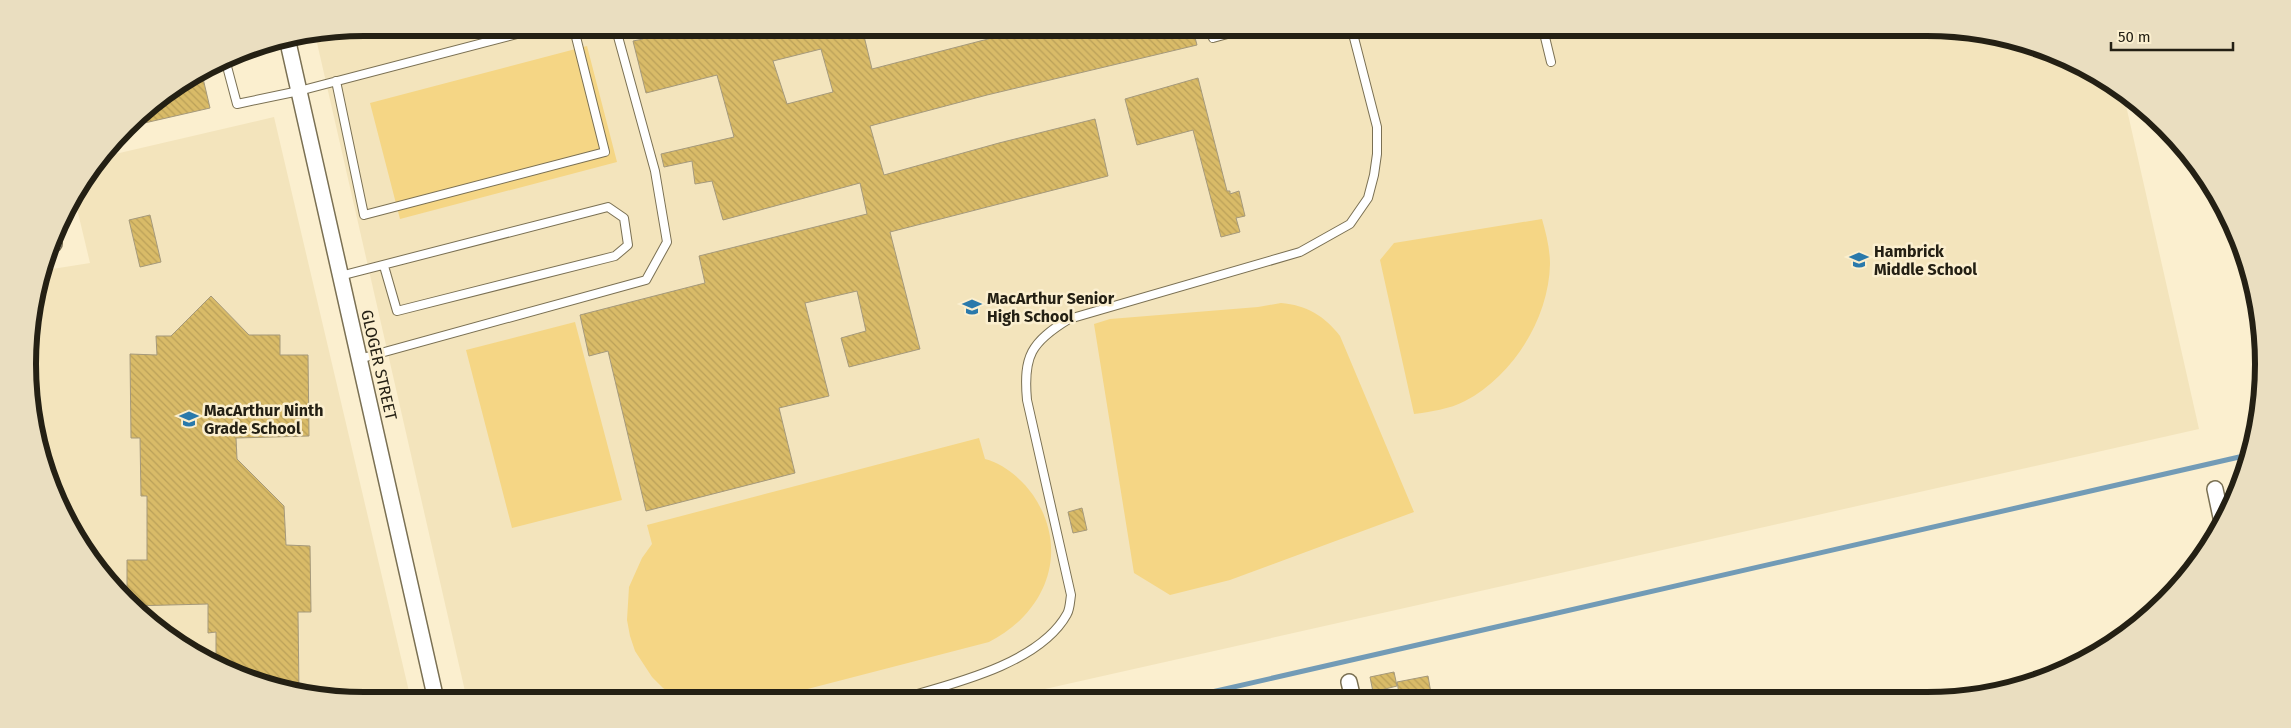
<svg xmlns="http://www.w3.org/2000/svg" width="2291" height="728" viewBox="0 0 2291 728" font-family="'Fira Sans',sans-serif">
<defs>
<pattern id="building-back-hatch" width="6" height="6" patternUnits="userSpaceOnUse" patternTransform="scale(1.25)"><rect width="6" height="6" fill="#d9bb68"/><path d="M-1 5l2 2M0 0l6 6M5-1l2 2" fill="none" stroke="#baa059"/></pattern>
</defs>
<rect width="100%" height="100%" fill="#fbefcf"/>
<!-- built -->
<path fill="#f3e4bc" d="M1927 28 1993 34 2056 53 2114 84 2123 92 2199 429 1001 699 467 700 315 34Z
M274 117 411 700H364L298 694 235 675 177 644 126 602 84 551 39 451 28 386 30 320 46 270 90 263 74 196 98 158Z"/>
<!-- pitch -->
<path fill="#f5d685" d="M587 46 617 162 400 219 370 103Z
M1542 219C1546 233 1550 249 1550 264 1549 318 1513 376 1465 401 1450 409 1430 412 1414 414L1380 260 1394 243Z
M1281 303C1306 305 1325 316 1340 336L1414 512 1230 580 1170 595 1134 573 1094 324 1110 319 1258 307Z
M575 322 622 500 512 528 466 350Z
M979 438 985 459C1004 464 1022 479 1033 495 1071 551 1046 613 989 642L765 700H682L663 688 652 677 635 651 630 636 627 620 629 587 642 558 652 544 647 525Z"/>
<g fill="none" stroke-linecap="round" stroke-linejoin="round">
<!-- stream -->
<path stroke="#729bb6" stroke-width="5" d="M1181 699 2248 455"/>
</g>
<!-- building -->
<path fill="url(#building-back-hatch)" stroke="#a5997b" fill-rule="evenodd" d="M1193 30 1197 45 987 95 870 126 884 175 999 143 1095 119 1108 176 890 232 920 349 849 367 841 338 866 331 857 291 805 303 829 396 779 408 795 473 646 511 608 351 589 356 580 315 705 283 699 256 867 214 860 183 723 220 712 181 695 184 692 161 664 167 661 154 734 137 717 75 646 93 633 41 643 39 641 33 863 32 872 69 1019 31ZM821 49 833 92 787 104 773 61Z
M202 74 210 108 127 127 142 111Z
M1198 78 1227 191H1230V194L1239 191 1245 216 1236 218 1240 232 1221 237 1193 130 1137 145 1125 99Z
M150 215 161 262 140 267 129 220Z
M211 296 249 335H280V355H308L309 436 236 438 237 459 284 506 286 545 310 546 311 612H298L299 694 235 675 216 665V632L208 633V604L130 606 127 603V560H147V496H141L140 438H131L130 354 157 355 156 336H171Z
M1082 508 1087 530 1073 533 1068 512Z
M1394 672 1397 686 1373 692 1370 677Z
M1428 676 1432 699H1400L1397 682Z"/>
<g fill="none" stroke-linecap="round" stroke-linejoin="round">
<!-- lane casing -->
<g stroke="#7a7053" stroke-width="10">
<path id="lane" d="M1543 29 1551 62
M1211 30 1213 38 1242 30
M225 59 237 104 299 91 521 33
M336 81 364 215 605 152 575 33
M340 276 608 207 624 218 628 245 615 256 397 311 384 266
M359 359 646 280 667 242 655 171 617 33
M896 700C948 685 1039 665 1067 614 1070 609 1070 601 1071 595L1027 400C1023 356 1031 342 1069 319L1300 252 1350 224 1368 198 1374 175 1377 154V127L1352 30"/>
</g>
<!-- street casing -->
<g stroke="#7a7053" stroke-width="18">
<path id="street" d="M287 38 436 700
M54 243V244
M2215 489 2222 522
M1349 682 1353 699"/>
</g>
<!-- lane -->
<use href="#lane" stroke="#fff" stroke-width="8"/>
<!-- street -->
<use href="#street" stroke="#fff" stroke-width="15"/>
</g>
<!-- icons -->
<defs>
<g id="school-bare" transform="scale(1.5)"><path d="M0-5L7-2L0 1L-7-2ZM-4 1L0 2.5L4 1V4Q0 6-4 4Z" fill="#2a79ab" stroke="#fbefcf" stroke-width="2.5" paint-order="stroke"/></g>
</defs>
<g fill-rule="evenodd">
<use href="#school-bare" x="1859" y="260"/>
<use href="#school-bare" x="972" y="307"/>
<use href="#school-bare" x="189" y="419"/>
</g>
<g text-anchor="middle" dominant-baseline="central" stroke-width="5" stroke-linejoin="round" paint-order="stroke">
<!-- poi labels -->
<g font-size="16" font-weight="bold" fill="#242014" stroke="#fbefcf" text-anchor="start">
<text x="1874" y="251">Hambrick<tspan x="1874" dy="18">Middle School</tspan></text>
<text x="987" y="298">MacArthur Senior<tspan x="987" dy="18">High School</tspan></text>
<text x="204" y="410">MacArthur Ninth<tspan x="204" dy="18">Grade School</tspan></text>
</g>
<!-- street labels -->
<g font-size="16" fill="#242014" stroke="#fbefcf">
<text transform="translate(379 365) rotate(77)">GLOGER STREET</text>
</g>
</g>
<!-- crop -->
<path d="M0 0H2291V728H0ZM364 36H1927A328 328 0 0 1 2255 364V364A328 328 0 0 1 1927 692H364A328 328 0 0 1 36 364V364A328 328 0 0 1 364 36Z" fill="#eadec0" fill-rule="evenodd"/>
<path fill="none" stroke="#242014" stroke-width="6" d="M364 36H1927A328 328 0 0 1 2255 364V364A328 328 0 0 1 1927 692H364A328 328 0 0 1 36 364V364A328 328 0 0 1 364 36Z"/>
<!-- scale -->
<path d="M2111 42v8h122v-8" fill="none" stroke="#242014" stroke-width="2.5"/>
<text x="2118" y="42" font-size="15" fill="#242014" stroke="#fbefcf" stroke-width="4" paint-order="stroke">50 m</text>
</svg>
